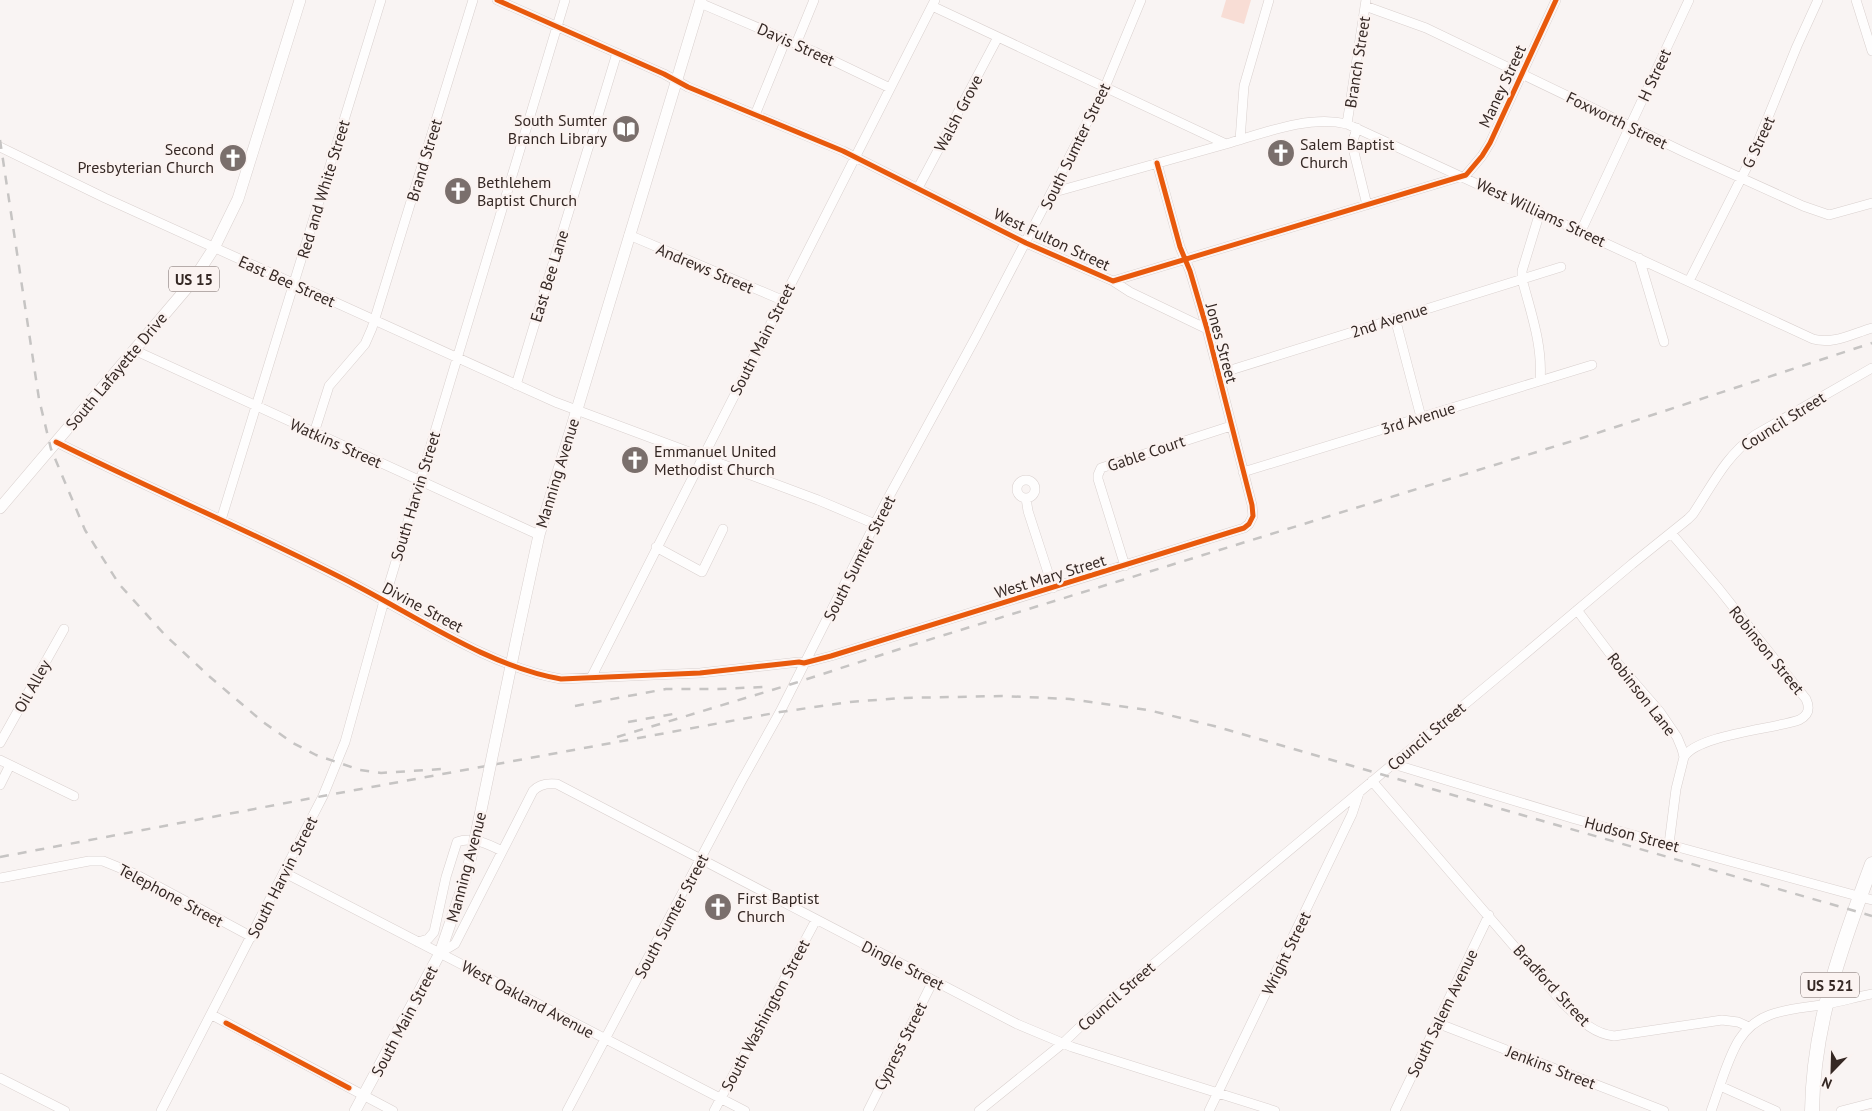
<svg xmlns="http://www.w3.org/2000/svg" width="1872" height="1111" viewBox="0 0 1872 1111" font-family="'PT Sans',sans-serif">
<rect width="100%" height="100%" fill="#f9f4f3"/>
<!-- green -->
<path fill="#f8ddd5" d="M1226 0H1251L1244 24 1221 17Z"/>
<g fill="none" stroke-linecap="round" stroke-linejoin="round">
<!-- minor casing -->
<g stroke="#d9d0ce" stroke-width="10">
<path id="minor" d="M497 0 664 74 688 87 843 151 1026 243 1113 281 1466 175 1482 156 1490 143 1556 0
M1856 0 1872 51
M700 3 815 52 890 88
M932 6 1226 144C1264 133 1308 115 1347 124L1813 339C1833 345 1854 333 1872 328
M1365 6 1426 28 1686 153 1803 206 1829 215 1872 203
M796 44 814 0
M755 115 786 39
M1347 124 1366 0
M1357 128 1352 144 1367 205
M1240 140 1244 86 1269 0
M0 147 105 198 555 402 818 500 875 524
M918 188 998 37
M1051 193 1226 144
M1540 212 1522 271V279C1531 313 1543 346 1540 381
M1581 231 1689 0
M629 235 782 300
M1639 258 1664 342
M1113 281 1130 292 1207 329
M1689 281 1751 159 1797 46 1818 0
M1395 318 1421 417
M134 350 539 535
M1218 374 1561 267
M516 385 617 53
M314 433 329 386 365 344 372 328 473 0
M56 442C156 492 260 535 359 587 422 620 491 667 561 679L700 673 799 662 804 663 831 656 1244 528 1249 524 1253 516 1252 505 1207 329 1190 271 1180 247 1157 163
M1243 472 1592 365
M1017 489a9 9 0 1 1 18 0a9 9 0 1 1-18 0Z
M1026 498 1028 511 1053 588
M221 520 381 0
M1671 533 1719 589 1806 699C1810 708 1809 715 1799 720 1773 729 1697 735 1684 757
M656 547 702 572 723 529
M1125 566 1098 479V475L1101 468 1231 426
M1577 610 1614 659 1660 712 1677 737 1682 749 1684 757 1676 789 1669 844
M591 678 935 0
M0 743 64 629
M0 760 74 796
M1393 764 1575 819 1872 900
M1372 781 1563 1003C1579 1018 1591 1033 1614 1036L1722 1020 1738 1022 1749 1027
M0 785 10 765
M285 873 745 1111
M0 878 89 861H103L135 874 252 937
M418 942 428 939 434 932 446 877 457 842C472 836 488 844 502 851
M440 953 455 944 533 791C539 784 548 783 557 784L1017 1024 1072 1047 1275 1111
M212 1015 393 1111
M1437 1023 1664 1111
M0 1078 65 1111
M1720 1086 1776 1111
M161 1111 323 796 345 742 384 601 565 0
M567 1111 741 782 780 712 886 502 977 335 1051 193 1105 87 1141 0
M714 1111 816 920
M868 1111 933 981
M979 1111 1062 1044 1085 1022 1214 913 1512 665 1632 564 1688 519 1693 514C1713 484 1725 457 1755 435L1872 368
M1209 1111 1352 814 1359 793
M1395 1111 1489 915
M1711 1111C1719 1090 1727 1059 1739 1040 1759 1008 1794 1010 1827 1004 1842 1001 1857 997 1872 994
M1841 1111 1872 1103"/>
</g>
<!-- major casing -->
<g stroke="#d9d0ce" stroke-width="12">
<path id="major" d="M0 508 192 282 214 248 238 199 300 0
M518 632 539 535 701 0
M355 1111 440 953 464 883"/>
</g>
<!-- highway casing -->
<g stroke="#d9d0ce" stroke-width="15">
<path id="highway" d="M1812 1111C1813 1024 1842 944 1872 864"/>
</g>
<!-- minor -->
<use href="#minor" stroke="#fefdfd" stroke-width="9"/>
<!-- major -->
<use href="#major" stroke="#fefdfd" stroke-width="11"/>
<!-- highway -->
<use href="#highway" stroke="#fefdfd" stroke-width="14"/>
<!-- rail -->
<path stroke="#c6c4c3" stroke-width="2.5" stroke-dasharray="9 9" stroke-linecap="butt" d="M0 140 39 399 51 449 85 530 119 584 165 635 210 677 263 722 293 743 316 755 360 770 381 773 442 769
M575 706 666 689H718L764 687
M628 722 673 714
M617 737 795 683 912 645 1582 438 1872 343
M0 857 323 796 780 712 850 702 901 698 1002 696 1070 699 1148 710 1214 726 1872 916"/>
<!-- major-bridge casing -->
<g stroke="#d9d0ce" stroke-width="12" stroke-linecap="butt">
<path id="major-bridge" d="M464 883 473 849 518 632"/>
</g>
<!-- major-bridge -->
<use href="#major-bridge" stroke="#fefdfd" stroke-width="11"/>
<!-- cycleway casing -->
<g stroke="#fbf3f1" stroke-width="8">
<path id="cycleway" d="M497 0 664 74 688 87 843 151 1026 243 1113 281 1466 175 1482 156 1490 143 1556 0
M56 442C156 492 260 535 359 587 422 620 491 667 561 679L700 673 799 662 804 663 831 656 1244 528 1249 524 1253 516 1252 505 1207 329 1190 271 1180 247 1157 163
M226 1023 349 1088"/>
</g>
<!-- cycleway -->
<use href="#cycleway" stroke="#e8590c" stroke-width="5"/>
</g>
<!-- icons -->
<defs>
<g id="library-disc" transform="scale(1.4375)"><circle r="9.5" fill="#7a6f6c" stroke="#fbf3f1"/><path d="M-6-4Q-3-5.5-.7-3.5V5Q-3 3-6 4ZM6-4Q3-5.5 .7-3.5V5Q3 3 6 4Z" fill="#fff"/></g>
<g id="church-disc" transform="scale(1.4375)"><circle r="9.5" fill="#7a6f6c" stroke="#fbf3f1"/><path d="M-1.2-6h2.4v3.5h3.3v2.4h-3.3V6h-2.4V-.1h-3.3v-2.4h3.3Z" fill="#fff"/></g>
</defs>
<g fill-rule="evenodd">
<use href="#library-disc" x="626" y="129"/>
<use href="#church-disc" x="1281" y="153"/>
<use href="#church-disc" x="233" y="158"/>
<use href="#church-disc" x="458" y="191"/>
<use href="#church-disc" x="635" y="460"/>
<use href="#church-disc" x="718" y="907"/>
</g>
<g text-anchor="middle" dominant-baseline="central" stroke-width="5" stroke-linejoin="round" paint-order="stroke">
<!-- shield labels -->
<g fill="#fbf3f1" stroke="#706562" stroke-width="1">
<rect x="169" y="266.5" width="50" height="25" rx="4"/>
<rect x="1801" y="972.5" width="58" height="25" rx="4"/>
</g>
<g font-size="15" font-weight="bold" fill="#352824">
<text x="194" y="279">US 15</text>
<text x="1830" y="985">US 521</text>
</g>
<!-- street labels -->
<g font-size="16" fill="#352824" stroke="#fbf3f1">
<text transform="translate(796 44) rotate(24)">Davis Street</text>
<text transform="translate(1357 62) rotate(-81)">Branch Street</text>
<text transform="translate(1654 75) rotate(-65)">H Street</text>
<text transform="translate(1502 86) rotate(-65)">Maney Street</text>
<text transform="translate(958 113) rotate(-62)">Walsh Grove</text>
<text transform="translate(1617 120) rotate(26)">Foxworth Street</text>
<text transform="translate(1758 142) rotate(-65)">G Street</text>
<text transform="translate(1075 146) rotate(-64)">South Sumter Street</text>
<text transform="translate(424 160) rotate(-73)">Brand Street</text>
<text transform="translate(323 189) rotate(-73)">Red and White Street</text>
<text transform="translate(1541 212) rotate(25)">West Williams Street</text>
<text transform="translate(1052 239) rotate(25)">West Fulton Street</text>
<text transform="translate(705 268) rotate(23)">Andrews Street</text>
<text transform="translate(549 276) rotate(-73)">East Bee Lane</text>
<text transform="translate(287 281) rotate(24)">East Bee Street</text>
<text transform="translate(1389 320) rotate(-18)">2nd Avenue</text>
<text transform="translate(762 339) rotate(-63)">South Main Street</text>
<text transform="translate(1222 343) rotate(75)">Jones Street</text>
<text transform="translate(116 371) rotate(-50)">South Lafayette Drive</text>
<text transform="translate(1418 418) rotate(-17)">3rd Avenue</text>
<text transform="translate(1783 421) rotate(-32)">Council Street</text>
<text transform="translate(336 443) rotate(24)">Watkins Street</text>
<text transform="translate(1146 453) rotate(-19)">Gable Court</text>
<text transform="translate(557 473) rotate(-73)">Manning Avenue</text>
<text transform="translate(415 496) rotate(-73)">South Harvin Street</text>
<text transform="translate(859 558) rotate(-63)">South Sumter Street</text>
<text transform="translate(1050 576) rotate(-17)">West Mary Street</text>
<text transform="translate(423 607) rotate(28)">Divine Street</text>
<text transform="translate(1767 650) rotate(51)">Robinson Street</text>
<text transform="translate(32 686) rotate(-61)">Oil Alley</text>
<text transform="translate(1642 694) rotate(52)">Robinson Lane</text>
<text transform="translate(1426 736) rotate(-40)">Council Street</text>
<text transform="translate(1632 834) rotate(15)">Hudson Street</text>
<text transform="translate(466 867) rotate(-75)">Manning Avenue</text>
<text transform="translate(282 877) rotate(-63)">South Harvin Street</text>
<text transform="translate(171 895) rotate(28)">Telephone Street</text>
<text transform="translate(671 916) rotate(-62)">South Sumter Street</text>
<text transform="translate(1286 953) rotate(-64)">Wright Street</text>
<text transform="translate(903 965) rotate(27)">Dingle Street</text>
<text transform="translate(1552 985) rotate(47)">Bradford Street</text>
<text transform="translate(1116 996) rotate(-41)">Council Street</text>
<text transform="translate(528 999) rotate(28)">West Oakland Avenue</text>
<text transform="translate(1442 1013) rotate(-64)">South Salem Avenue</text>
<text transform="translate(765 1015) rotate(-62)">South Washington Street</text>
<text transform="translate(404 1021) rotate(-62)">South Main Street</text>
<text transform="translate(900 1046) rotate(-63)">Cypress Street</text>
<text transform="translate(1551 1067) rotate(21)">Jenkins Street</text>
</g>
<!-- poi labels -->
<g font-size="16" fill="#352824" stroke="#fbf3f1" text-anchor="start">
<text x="607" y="120" text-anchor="end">South Sumter<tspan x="607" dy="18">Branch Library</tspan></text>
<text x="1300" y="144">Salem Baptist<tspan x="1300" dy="18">Church</tspan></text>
<text x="214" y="149" text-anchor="end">Second<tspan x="214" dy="18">Presbyterian Church</tspan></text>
<text x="477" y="182">Bethlehem<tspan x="477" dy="18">Baptist Church</tspan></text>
<text x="654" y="451">Emmanuel United<tspan x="654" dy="18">Methodist Church</tspan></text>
<text x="737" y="898">First Baptist<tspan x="737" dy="18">Church</tspan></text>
</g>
</g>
<!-- north arrow -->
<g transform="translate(1832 1071) rotate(203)" stroke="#fbf3f1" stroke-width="4" paint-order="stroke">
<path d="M0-4L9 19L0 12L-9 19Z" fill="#352824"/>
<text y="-8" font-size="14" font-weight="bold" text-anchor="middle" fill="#352824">N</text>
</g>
</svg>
